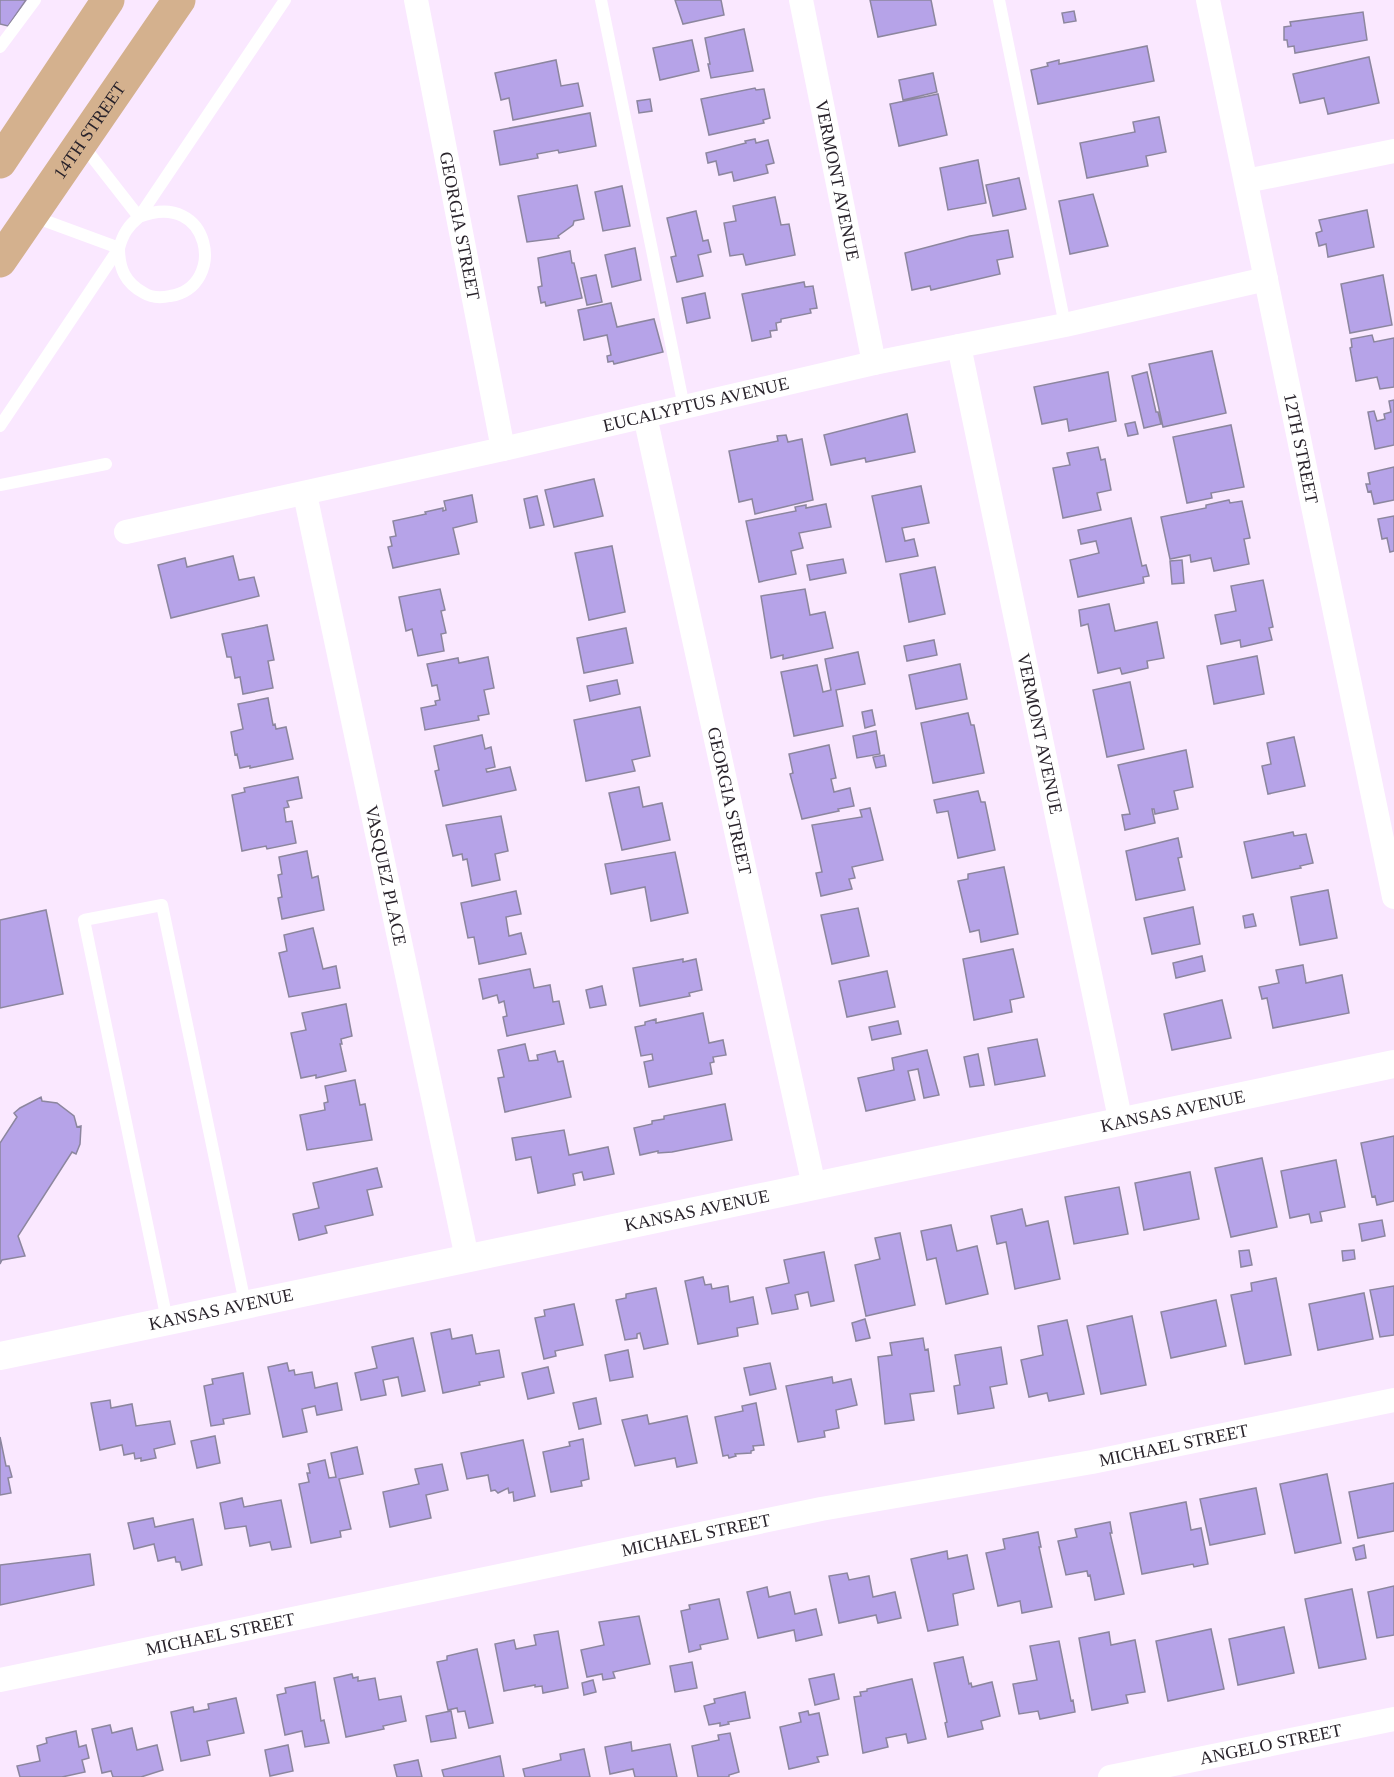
<svg xmlns="http://www.w3.org/2000/svg" width="1394" height="1777" viewBox="0 0 1394 1777" font-family="'Times New Roman',serif">
<rect width="100%" height="100%" fill="#fae8ff"/>
<!-- building -->
<path fill="#b6a3e8" stroke="#8c869e" stroke-width="1.5" d="M0 0H26L8 26 0 24Z
M675 0H721L724 15 683 24Z
M870 0H931L936 25 878 37Z
M1074 11 1076 21 1064 23 1062 13Z
M1363 12 1367 40 1295 53 1294 46 1288 47 1287 40H1284V27L1291 26 1290 22Z
M744 29 753 71 711 78 708 64H710L705 38Z
M692 40 699 71 660 80 653 48Z
M1147 46 1154 81 1038 104 1031 70 1048 66 1047 63 1059 60V64Z
M1369 57 1379 103 1328 114 1324 98 1300 103 1293 74Z
M556 60 561 86 578 83 583 106 513 120 509 98 501 100 495 73Z
M933 73 937 92 903 100 899 80Z
M755 88 756 90 764 89 770 118 763 120 764 123 709 135 701 99Z
M938 94 947 135 899 146 890 104Z
M650 99 652 111 639 113 637 101Z
M590 113 596 146 559 153 558 150 537 154 538 158 500 165 494 131Z
M1159 117 1166 152 1146 156 1148 166 1087 178 1080 143 1135 132 1133 122Z
M755 139 756 143 768 140 774 163 766 165 768 173 734 181 732 172 719 175 716 161 708 163 706 153 746 143 745 141Z
M978 160 986 203 948 210 940 168Z
M1019 178 1026 209 993 216 986 185Z
M577 185 584 219 574 221 573 225 558 236 559 238 527 242 518 196Z
M622 186 630 226 603 231 595 192Z
M1093 194 1108 246 1070 254 1059 201Z
M775 197 781 225 789 224 795 255 746 265 743 254 730 256 724 223 736 221 733 206Z
M1367 210 1374 247 1328 257 1326 244 1319 246 1316 233 1322 231 1319 220Z
M696 211 703 241 708 240 711 252 698 255 703 276 677 282 671 257 676 256 667 218Z
M1008 230 1013 257 997 260 1000 274 931 290 930 286 912 290 905 253 970 236Z
M635 248 641 280 612 287 605 255Z
M570 251 572 263H574L582 298 546 306 545 302 541 303 538 287 542 286 538 258Z
M596 275 602 302 587 305 581 278Z
M1383 275 1392 325 1350 333 1341 284Z
M804 282 805 287 813 286 817 308 810 309 811 313 781 319V322L776 323 777 330 770 331 771 337 752 341 742 294Z
M705 293 710 318 687 323 682 298Z
M611 303 617 327 654 319 663 352 614 364 613 361 608 362 607 356 611 355 607 335 584 340 578 310Z
M1372 335 1374 342 1394 338V387L1380 389 1377 377 1356 381 1350 348 1352 347 1351 339Z
M1212 351 1226 413 1163 427 1149 364Z
M1108 372 1116 421 1069 431 1067 419 1042 424 1034 387Z
M1147 372 1156 412H1158L1161 424 1144 428 1132 376Z
M1394 400V445L1375 449 1368 412 1374 411 1377 421 1385 419 1384 414 1391 412 1389 401Z
M907 414 915 452 866 462 865 458 831 465 824 435Z
M1135 422 1138 434 1128 436 1125 424Z
M1231 425 1244 487 1211 493 1212 498 1187 503 1173 437Z
M786 435 788 442 802 439 813 500 755 514 752 499 739 502 729 451 778 441 777 436Z
M1098 447 1101 460 1105 459 1111 490 1097 493 1101 510 1063 518 1053 468 1070 465 1067 453Z
M1394 467V500L1374 504 1371 491 1368 492 1366 484H1370L1368 473Z
M594 479 603 516 554 527 545 490Z
M921 486 929 523 902 528 905 541 914 539 918 556 886 562 872 496Z
M472 495 477 522 453 528 459 554 393 568 388 547 392 546 390 537 396 536 393 521 426 514 425 512 443 508V511L446 510 444 501Z
M537 496 544 525 530 528 524 499Z
M1229 500 1230 503 1242 501 1250 538 1244 539 1249 564 1214 571 1211 558 1191 562 1190 555 1170 559 1161 517 1206 508V505Z
M826 504 831 527 799 533 803 548 791 551 796 574 759 582 746 521 796 511 795 507 806 505V508Z
M1394 516V551L1390 552 1387 538 1382 539 1378 519Z
M1131 518 1142 566 1146 565 1149 576 1143 577 1144 583 1078 597 1070 560 1099 553 1096 541 1081 544 1078 530Z
M612 546 625 612 589 620 575 553Z
M233 556 239 580 254 577 259 596 171 618 158 565 185 558 187 567Z
M843 559 846 573 810 580 807 565Z
M1182 560 1184 583 1172 584 1170 561Z
M935 567 945 614 909 622 900 574Z
M1263 580 1273 627 1269 628 1272 640 1241 647 1240 640 1221 644 1215 615 1236 611 1231 586Z
M440 589 445 610 441 611 446 633 441 634 444 651 418 656 412 629 406 631 399 597Z
M805 589 810 615 825 612 833 648 783 659V655L771 658 761 596Z
M1109 604 1115 631 1157 622 1164 658 1147 661 1148 668 1122 674 1120 668 1098 673 1088 624 1081 626 1079 610Z
M267 625 274 660 268 661 273 688 243 694 240 677 235 678 231 657H227L222 634Z
M626 628 633 663 584 673 577 638Z
M934 640 937 655 907 661 904 646Z
M858 652 865 684 836 690 843 726 794 736 781 672 817 665 823 692 831 690 825 659Z
M1257 656 1264 694 1214 704 1207 666Z
M488 657 494 688 484 690 489 714 478 716 479 720 425 730 421 708 436 705 435 701 440 700 437 685 432 686 427 664 458 658 459 663Z
M960 664 967 699 916 709 909 675Z
M617 680 620 694 590 701 587 686Z
M1130 682 1144 749 1107 757 1093 690Z
M268 698 273 725 275 724 276 729 286 727 293 759 250 768V766L240 768 237 754 235 755 231 732 243 729 238 704Z
M640 707 650 756 632 760 635 771 586 781 574 720Z
M872 710 875 725 865 728 862 712Z
M968 713 971 725H974L984 773 933 783 921 723Z
M876 731 880 754 857 758 853 736Z
M482 735 485 749 491 747 495 767 486 769 487 772 510 767 516 790 443 806 435 771 439 770 434 746Z
M1294 737 1305 786 1268 794 1262 766 1271 764 1267 743Z
M829 745 836 778 831 779 834 792 850 788 854 806 838 809 839 811 802 819 790 774 793 773 789 754Z
M1186 750 1193 787 1174 791 1178 809 1155 814 1154 809H1152L1155 823 1125 830 1122 815 1130 814 1118 765Z
M884 755 886 766 876 768 873 757Z
M298 777 302 798 287 801 289 807 284 808 286 822 292 821 296 843 267 849 266 846 242 851 232 795 245 792 244 788Z
M639 787 643 807 662 803 670 840 622 850 609 793Z
M978 791 981 802H985L995 850 958 858 948 811 937 813 934 800Z
M870 808 883 860 852 867 855 878 849 879 852 889 821 896 816 873 822 872 812 825 862 817 860 810Z
M501 816 508 851 495 854 500 880 472 886 467 859 463 860 462 854 453 856 446 825Z
M1293 832 1294 836 1306 834 1313 863 1300 866 1301 868 1252 878 1244 842Z
M1178 838 1182 857 1178 858 1185 890 1136 900 1126 851Z
M307 851 312 878 318 876 324 910 282 919 278 898 282 897 278 875 282 874 279 857Z
M675 852 688 913 651 921 645 887 611 894 605 864Z
M1004 867 1018 934 981 942 979 930 970 932 958 881 968 879V874Z
M1328 890 1337 938 1300 945 1291 897Z
M516 891 521 914 506 917 509 936 521 933 526 954 479 964 474 937 468 938 461 903Z
M1193 907 1200 944 1152 954 1144 918Z
M858 908 869 956 832 964 821 915Z
M46 910 63 994 0 1008V920Z
M1253 914 1256 926 1245 928 1243 916Z
M313 928 323 969 336 966 340 988 289 997 279 953 287 951 284 935Z
M1013 949 1024 997 1010 1000 1012 1012 974 1020 963 959Z
M1202 956 1205 971 1176 978 1173 963Z
M683 959V962L696 959 702 990 689 993 690 996 640 1006 633 968Z
M1303 965 1306 983 1342 975 1349 1013 1273 1028 1267 998 1262 999 1259 987 1279 983 1276 970Z
M530 969 534 988 550 985 553 1002 559 1001 564 1024 507 1036 503 1017 507 1016 504 1001 499 1003 497 995 483 999 479 979Z
M887 971 895 1007 847 1017 839 981Z
M602 986 606 1005 590 1008 586 990Z
M1222 1000 1231 1038 1172 1050 1164 1014Z
M346 1004 352 1036 341 1039 342 1044H340L346 1071 316 1078V1075L301 1078 291 1033 306 1030 302 1013Z
M703 1013 709 1043 723 1040 726 1055 713 1057 714 1062 710 1063 712 1074 649 1087 644 1062 653 1060 652 1054 641 1056 635 1027 645 1025V1022L656 1019V1023Z
M898 1021 901 1034 872 1040 869 1027Z
M1037 1039 1045 1076 995 1085 988 1048Z
M525 1044 529 1061 538 1060 537 1055 555 1051 558 1062 563 1061 571 1097 505 1112 498 1078 504 1077 498 1050Z
M927 1050 939 1095 924 1098 918 1069 908 1071 915 1100 866 1111 858 1078 894 1070 892 1058Z
M978 1054 984 1085 970 1087 964 1057Z
M355 1080 360 1105 365 1104 372 1140 307 1150 300 1115 325 1110 324 1103 328 1102 325 1086Z
M41 1097 42 1101 57 1103 74 1116 77 1127 81 1126 80 1144 76 1154 72 1152 18 1236 25 1256 2 1260 0 1264V1143L17 1117 14 1113 20 1108Z
M725 1104 732 1140 672 1152 658 1153V1151L640 1155 634 1128 652 1124V1121L664 1119V1116Z
M564 1130 569 1155 608 1147 614 1174 584 1180 582 1172 573 1174 575 1185 538 1193 531 1157 516 1160 512 1138Z
M1394 1136V1201L1377 1205 1375 1196 1372 1197 1361 1143Z
M1262 1158 1277 1227 1231 1237 1215 1168Z
M1336 1160 1345 1207 1320 1212 1322 1221 1311 1223 1309 1214 1290 1218 1281 1171Z
M377 1168 382 1187 367 1190 373 1215 325 1226 327 1233 299 1240 293 1214 319 1208 313 1183Z
M1190 1172 1199 1219 1144 1230 1135 1183Z
M1119 1187 1128 1234 1074 1244 1065 1197Z
M1022 1209 1026 1226 1048 1221 1060 1279 1015 1289 1006 1242 997 1244 991 1216Z
M1382 1220 1385 1236 1362 1241 1359 1224Z
M951 1225 957 1251 977 1246 988 1294 946 1304 936 1258 927 1260 921 1231Z
M900 1233 915 1305 866 1316 855 1265 880 1259 875 1238Z
M1249 1250 1252 1265 1241 1267 1239 1251Z
M1354 1250 1355 1259 1343 1261 1342 1251Z
M824 1252 834 1301 811 1306 808 1292 795 1295 798 1309 772 1314 766 1288 789 1283 784 1260Z
M703 1277 705 1285 711 1284 712 1289 728 1286 730 1302 753 1297 758 1324 737 1328 738 1336 698 1344 685 1281Z
M1276 1278 1291 1355 1245 1364 1231 1295 1252 1291 1251 1283Z
M1394 1286V1335L1380 1337 1370 1290Z
M656 1288 668 1344 644 1349 640 1333 637 1334V1338L625 1340 616 1300 626 1298V1294Z
M1364 1293 1373 1339 1318 1350 1309 1304Z
M1216 1300 1226 1346 1171 1358 1161 1312Z
M574 1304 583 1345 555 1351 556 1356 544 1359 535 1318 545 1316 544 1310Z
M1132 1316 1146 1385 1101 1394 1087 1326Z
M865 1319 870 1338 856 1341 852 1323Z
M1067 1320 1084 1394 1049 1401 1047 1393 1029 1397 1021 1360 1043 1355 1038 1326Z
M450 1329 452 1339 472 1335 476 1354 499 1350 504 1377 479 1382 480 1385 443 1393 431 1333Z
M413 1338 425 1391 402 1396 398 1377 383 1380 386 1395 361 1400 355 1373 377 1368 372 1347Z
M923 1338 925 1350 928 1349 934 1391 910 1394 914 1420 885 1424 878 1357 892 1355 890 1343Z
M1001 1347 1007 1384 990 1387 994 1408 958 1414 954 1386 960 1385 955 1355Z
M628 1350 633 1377 610 1381 605 1355Z
M287 1363 289 1371 294 1370 295 1375 312 1372 315 1388 337 1383 342 1410 317 1415 315 1406 302 1409 307 1432 283 1437 268 1367Z
M770 1363 776 1389 750 1395 744 1368Z
M548 1367 554 1393 528 1399 522 1373Z
M243 1373 250 1414 223 1419 224 1424 211 1426 204 1386 213 1384 212 1379Z
M832 1377 833 1383 851 1379 857 1405 836 1410 839 1428 824 1431 825 1437 798 1442 786 1386Z
M596 1398 601 1424 579 1429 573 1403Z
M110 1400 111 1408 132 1404 136 1426 170 1421 175 1444 154 1449 156 1458 141 1461V1458L135 1459 134 1453 124 1455 122 1445 100 1450 91 1403Z
M756 1403 764 1445 753 1446 754 1450 751 1451V1453L735 1454 736 1456 729 1458 728 1455 723 1456 715 1417 743 1411 742 1406Z
M647 1415 649 1424 687 1416 697 1463 677 1467 675 1458 635 1466 622 1420Z
M215 1436 220 1463 197 1468 191 1441Z
M0 1437 6 1466H9L12 1477 8 1478 11 1493 0 1495Z
M583 1439 589 1479 581 1481 582 1486 551 1492 543 1452 570 1446 569 1442Z
M523 1440 535 1496 514 1501 513 1492 509 1493 508 1488 498 1493 495 1490 491 1491 488 1475 467 1479 461 1453Z
M357 1447 363 1474 339 1479 351 1529 340 1531 341 1537 311 1543 299 1484 309 1482 307 1473H310L308 1464 325 1460 329 1478 336 1477 331 1453Z
M442 1464 448 1490 426 1495 431 1518 390 1527 383 1492 419 1484 415 1469Z
M1327 1474 1341 1543 1295 1553 1280 1484Z
M1394 1483V1531L1358 1538 1349 1492Z
M1256 1488 1265 1534 1210 1545 1200 1499Z
M242 1498 244 1507 281 1500 291 1547 272 1550 270 1542 250 1546 246 1526 225 1529 220 1503Z
M1186 1502 1191 1530 1201 1528 1208 1564 1194 1567 1193 1564 1142 1574 1130 1513Z
M153 1518 155 1527 193 1519 202 1565 182 1570 180 1562H176L175 1557 158 1561 154 1544 134 1549 128 1523Z
M1110 1522 1112 1533H1110L1124 1594 1095 1600 1090 1575 1088 1576 1087 1571 1066 1575 1058 1541 1077 1537 1075 1529Z
M1038 1532 1041 1547H1039L1052 1607 1022 1613 1020 1601 998 1606 986 1553 1005 1549 1003 1539Z
M1364 1545 1366 1558 1356 1560 1353 1548Z
M947 1551 948 1559 967 1555 974 1589 953 1594 958 1625 928 1631 911 1559Z
M90 1554 94 1585 0 1605V1565Z
M847 1573 849 1580 869 1576 873 1597 895 1592 901 1618 878 1623 876 1615 839 1623 829 1576Z
M1394 1586V1635L1377 1638 1368 1592Z
M767 1587 769 1597 790 1592 795 1614 816 1609 822 1635 796 1641 794 1630 758 1638 747 1592Z
M1352 1589 1366 1659 1319 1668 1305 1599Z
M719 1599 728 1639 700 1645 701 1649 689 1652 681 1611 690 1609 689 1605Z
M639 1616 650 1664 613 1672 615 1678 603 1680 602 1674 587 1677 581 1650 604 1645 599 1622Z
M1284 1627 1294 1673 1238 1685 1229 1639Z
M1211 1629 1224 1689 1168 1701 1156 1641Z
M558 1631 568 1688 543 1693 542 1686 535 1687V1685L504 1691 495 1644 514 1640 516 1649 536 1645 534 1635Z
M1109 1632 1111 1645 1135 1640 1145 1692 1126 1695 1128 1703 1092 1710 1079 1638Z
M1059 1641 1071 1701 1073 1700 1075 1712 1040 1719 1038 1711 1019 1714 1013 1684 1037 1680 1030 1646Z
M477 1649 493 1723 469 1728 465 1711 458 1712 457 1708 448 1710 437 1662 447 1660V1656Z
M963 1657 969 1684 971 1683 972 1687 992 1682 1000 1716 981 1721 983 1729 948 1737 945 1723 947 1722 934 1663Z
M692 1662 697 1688 675 1692 670 1666Z
M352 1674 353 1678 358 1677V1681L375 1678 379 1700 401 1696 406 1721 383 1726 384 1729 346 1737 334 1678Z
M834 1674 839 1699 815 1705 809 1679Z
M912 1679 926 1739 908 1743 906 1734 886 1738 888 1747 863 1753 854 1697 861 1696 860 1692 867 1691V1689Z
M593 1680 596 1692 584 1695 582 1683Z
M315 1682 321 1721 324 1720 329 1743 305 1747 302 1731 285 1735 277 1695 286 1693 285 1688Z
M745 1692 750 1718 728 1722 729 1724 720 1726V1723L709 1725 704 1706 715 1703 714 1699Z
M236 1698 244 1733 207 1741 210 1755 181 1761 171 1712 193 1707 194 1712 209 1709 208 1704Z
M451 1711 456 1738 431 1742 426 1716Z
M808 1711 809 1715 819 1713 828 1755 817 1757 819 1762 789 1769 780 1727 801 1722 799 1713Z
M110 1725 112 1733 132 1728 137 1750 157 1745 163 1770 141 1777H113L111 1771 102 1773 92 1729Z
M76 1731 79 1747 86 1745 89 1758 82 1760 85 1772 62 1777H20L17 1766 40 1761 37 1746 47 1743 46 1738Z
M730 1733 739 1772 729 1775V1777H698L692 1746 719 1740 718 1735Z
M631 1742 632 1751 670 1744 677 1777H635L633 1769 610 1774 605 1747Z
M288 1745 293 1771 270 1776 265 1750Z
M584 1749 590 1777H525L523 1769 561 1760 560 1754Z
M500 1756 504 1777H444L442 1770Z
M418 1760 422 1777H397L394 1765Z"/>
<g fill="none" stroke-linecap="round" stroke-linejoin="round">
<!-- service -->
<path stroke="#fff" stroke-width="12" d="M601 0 684 407
M999 0 1065 325
M0 47 35 0
M82 144 139 217
M32 216 119 248
M119 248C119 268 125 283 144 293 152 298 161 298 170 296 228 287 211 188 139 217
M0 426 119 248C123 234 128 226 139 217L285 0
M0 485 106 464
M167 1320 84 920 162 905 245 1303"/>
<!-- minor -->
<g stroke="#fff" stroke-width="24">
<path id="s1" d="M416 0 503 449"/>
<path id="s2" d="M801 0 874 363"/>
<path id="s3" d="M1208 0 1394 897"/>
<path d="M1246 181 1394 151"/>
<path id="s4" d="M959 346 1121 1123"/>
<path id="s5" d="M645 416 814 1186"/>
<path id="s6" d="M305 494 467 1258"/>
<path id="s7" d="M126 532 503 449 874 363 1065 325 1266 279"/>
<path id="s8" d="M0 1680 821 1509 1092 1462 1394 1400"/>
<path id="s9" d="M1110 1777 1394 1719"/>
</g>
<!-- tertiary -->
<path stroke="#fff" stroke-width="28" id="s10" d="M0 1356C464 1257 930 1164 1394 1064"/>
<!-- primary -->
<g stroke="#d4b18e" stroke-width="33">
<path d="M0 162 108 0"/>
<path id="s11" d="M0 261 179 0"/>
</g>
</g>
<g text-anchor="middle" dominant-baseline="central" stroke-width="4.5" stroke-linejoin="round" paint-order="stroke">
<!-- street labels -->
<g font-size="18" fill="#29232b" stroke="#fae8ff">
<text stroke="none"><textPath href="#s11" startOffset="158">14TH STREET</textPath></text>
<text stroke="none"><textPath href="#s2" startOffset="184">VERMONT AVENUE</textPath></text>
<text stroke="none"><textPath href="#s1" startOffset="230">GEORGIA STREET</textPath></text>
<text stroke="none"><textPath href="#s7" startOffset="584">EUCALYPTUS AVENUE</textPath></text>
<text stroke="none"><textPath href="#s3" startOffset="458">12TH STREET</textPath></text>
<text stroke="none"><textPath href="#s4" startOffset="396">VERMONT AVENUE</textPath></text>
<text stroke="none"><textPath href="#s5" startOffset="394">GEORGIA STREET</textPath></text>
<text stroke="none"><textPath href="#s6" startOffset="390">VASQUEZ PLACE</textPath></text>
<text stroke="none"><textPath href="#s10" startOffset="1198">KANSAS AVENUE</textPath></text>
<text stroke="none"><textPath href="#s10" startOffset="712">KANSAS AVENUE</textPath></text>
<text stroke="none"><textPath href="#s10" startOffset="226">KANSAS AVENUE</textPath></text>
<text stroke="none"><textPath href="#s8" startOffset="1197">MICHAEL STREET</textPath></text>
<text stroke="none"><textPath href="#s8" startOffset="711">MICHAEL STREET</textPath></text>
<text stroke="none"><textPath href="#s8" startOffset="225">MICHAEL STREET</textPath></text>
<text stroke="none"><textPath href="#s9" startOffset="164">ANGELO STREET</textPath></text>
</g>
</g>
</svg>
